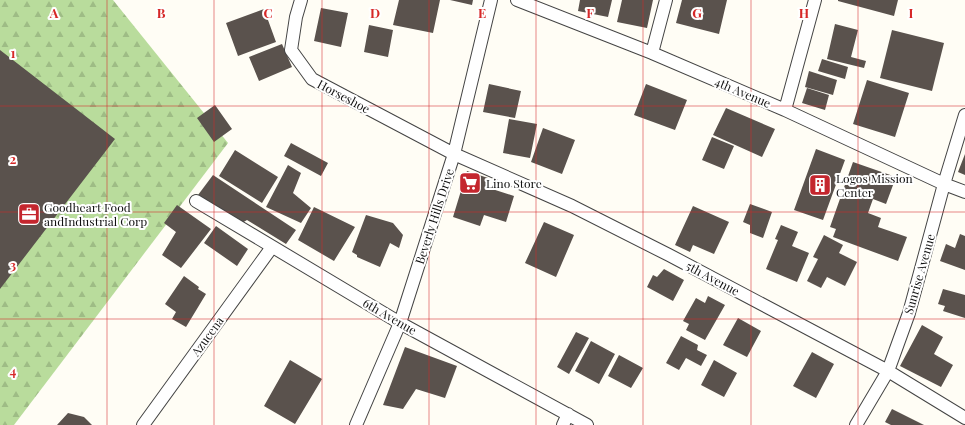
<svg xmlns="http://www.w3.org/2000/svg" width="965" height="425" viewBox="0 0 965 425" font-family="'Playfair Display',serif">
<defs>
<pattern id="forest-firs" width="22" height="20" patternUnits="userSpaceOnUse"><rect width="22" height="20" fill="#b9dc9c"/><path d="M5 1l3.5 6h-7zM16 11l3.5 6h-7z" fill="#9ebc85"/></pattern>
</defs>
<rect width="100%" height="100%" fill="#fffdf5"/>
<!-- forest -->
<path fill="url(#forest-firs)" d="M0 0H113L228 143 14 425H0Z"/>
<!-- building -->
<path fill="#5a524d" d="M399 0H440L433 33 393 25Z
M450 0H473L472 5Z
M580 0H612L608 17 578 11Z
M622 0H653L647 28 617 22Z
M682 0H727L719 34 676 23Z
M838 0H898L894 16 838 1Z
M321 8 348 13 341 47 314 41Z
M264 9 276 42 238 56 226 23Z
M835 24 858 30 851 57 866 61 864 68 827 59Z
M369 25 393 30 388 57 364 52Z
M892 30 944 43 932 91 880 78Z
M282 44 292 67 259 81 249 57Z
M0 50 115 139 0 289Z
M822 59 848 67 845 79 818 71Z
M809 71 837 80 833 95 805 87Z
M867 80 909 93 895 137 853 124Z
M489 84 521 91 515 118 483 112Z
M646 84 687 100 675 130 634 115Z
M807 88 829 95 825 110 802 103Z
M215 105 232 129 214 142 197 118Z
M726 108 775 129 762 157 713 135Z
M509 119 537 124 530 158 503 153Z
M543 128 575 140 562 174 531 162Z
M712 137 734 146 724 169 702 160Z
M291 143 328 163 321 176 284 156Z
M816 149 845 160 823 220 794 210Z
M235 150 278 177 262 203 219 176Z
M965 154V175L958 172Z
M853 162 896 177 886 204 873 199 868 213 881 218 878 227 907 237 898 261 833 237 836 229 830 227Z
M288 165 301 173 293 193 311 208 301 223 266 207Z
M467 171 488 178 486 187 514 196 506 222 484 215 480 226 453 217Z
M213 175 296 230 286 244 247 220 242 223 198 195Z
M750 204 772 212 763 238 750 233V225L743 222Z
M177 205 211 229 181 268 162 255 176 232 164 223Z
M693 206 729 222 714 254 693 245 690 252 675 245Z
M314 207 355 227 334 261 298 240Z
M366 215 393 223 403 235 399 248 390 243 380 267 357 257V255L352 252Z
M544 222 574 235 556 277 525 263Z
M781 225 798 232 792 246 809 253 797 282 766 269 778 240 775 239Z
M216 226 248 249 237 266 204 243Z
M960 234 965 236V270L940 261 946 244 955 248Z
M824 235 843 245 839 253 857 262 845 286 827 277 821 288 807 281 818 259 813 257Z
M664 269 684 280 673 301 647 287 653 275 657 277Z
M184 276 199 287 198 289 206 294 186 327 172 319 176 312 165 304Z
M943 289 965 295V318L943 311 945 306 938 304Z
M708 296 725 305 705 340 686 330 689 324 683 321 696 298 705 303Z
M738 318 761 331 747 357 723 345Z
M922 325 943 337 934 354 953 365 941 387 900 366Z
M576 332 589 338 569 374 557 367Z
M681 336 698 345 697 350 707 355 701 366 686 358 679 370 666 363Z
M591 341 615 354 599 384 575 371Z
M405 347 457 366 445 398 416 389 403 409 383 405Z
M812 352 834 364 816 398 793 386Z
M619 355 643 368 631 388 608 376Z
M290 360 322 379 295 424 264 406Z
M714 360 737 373 724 397 701 385Z
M892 409 924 425H891L885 422Z
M68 413 84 417 92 425H57Z"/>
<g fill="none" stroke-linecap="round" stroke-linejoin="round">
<!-- minor casing -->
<g stroke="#444" stroke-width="14">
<path id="minor" d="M301 0 296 17 291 50 312 79 454 154 572 206 669 255 888 371 965 418
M517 0 652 53 785 110 944 184 965 192
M652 53 666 0
M785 110 815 0
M196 201 400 323 587 425
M143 425 272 247
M356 425 400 323 454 154 491 0
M563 425 568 414
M856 425 888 371 909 313 944 184 965 115"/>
</g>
<!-- minor -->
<use href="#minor" stroke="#fff" stroke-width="12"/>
</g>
<!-- grid -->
<path fill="none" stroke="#d62828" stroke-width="1" stroke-opacity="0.55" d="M107 0V425M214 0V425M322 0V425M429 0V425M536 0V425M643 0V425M751 0V425M858 0V425M0 106H965M0 212H965M0 319H965"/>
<!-- icons -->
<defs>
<g id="supermarket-square" transform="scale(1.15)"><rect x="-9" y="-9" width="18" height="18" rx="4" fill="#c4262e" stroke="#fff"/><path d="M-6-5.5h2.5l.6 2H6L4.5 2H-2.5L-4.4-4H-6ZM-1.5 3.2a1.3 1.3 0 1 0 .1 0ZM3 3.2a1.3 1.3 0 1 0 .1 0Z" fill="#fff"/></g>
<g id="building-square" transform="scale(1.15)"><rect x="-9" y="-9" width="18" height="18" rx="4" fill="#c4262e" stroke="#fff"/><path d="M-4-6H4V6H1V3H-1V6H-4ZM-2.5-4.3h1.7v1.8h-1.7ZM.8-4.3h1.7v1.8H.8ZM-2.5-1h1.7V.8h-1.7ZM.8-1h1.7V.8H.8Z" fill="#fff"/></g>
<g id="office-square" transform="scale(1.15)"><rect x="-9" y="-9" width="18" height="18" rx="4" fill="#c4262e" stroke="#fff"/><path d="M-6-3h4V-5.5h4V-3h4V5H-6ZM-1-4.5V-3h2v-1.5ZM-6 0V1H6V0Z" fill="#fff"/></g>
</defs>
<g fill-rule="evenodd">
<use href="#supermarket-square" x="470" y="183"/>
<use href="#building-square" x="820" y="185"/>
<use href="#office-square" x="29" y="214"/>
</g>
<g text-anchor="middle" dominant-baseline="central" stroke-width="4" stroke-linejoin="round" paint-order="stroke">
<!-- street labels -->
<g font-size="12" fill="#111" stroke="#fff">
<text transform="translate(743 92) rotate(23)">4th Avenue</text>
<text transform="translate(344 96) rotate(28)">Horseshoe</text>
<text transform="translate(434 216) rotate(-72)">Beverly Hills Drive</text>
<text transform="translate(919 274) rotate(-74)">Sunrise Avenue</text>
<text transform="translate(713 278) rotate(28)">5th Avenue</text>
<text transform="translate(390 316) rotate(30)">6th Avenue</text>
<text transform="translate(207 336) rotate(-54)">Azucena</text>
</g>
<!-- poi labels -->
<g font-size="12" fill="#111" stroke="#fff" text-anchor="start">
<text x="836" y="178">Logos Mission<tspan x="836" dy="14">Center</tspan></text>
<text x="486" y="183">Lino Store</text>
<text x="44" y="207">Goodheart Food<tspan x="44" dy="14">andIndustrial Corp</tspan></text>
</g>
</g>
<g font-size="13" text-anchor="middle" font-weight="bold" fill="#d62828" stroke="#fff" stroke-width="4" stroke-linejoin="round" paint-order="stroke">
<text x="54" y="18">A</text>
<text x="161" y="18">B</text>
<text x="268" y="18">C</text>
<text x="375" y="18">D</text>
<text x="482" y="18">E</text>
<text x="590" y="18">F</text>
<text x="697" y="18">G</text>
<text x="804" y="18">H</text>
<text x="911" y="18">I</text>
<text x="13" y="58">1</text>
<text x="13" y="164">2</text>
<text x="13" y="270">3</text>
<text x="13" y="376">4</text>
</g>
</svg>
